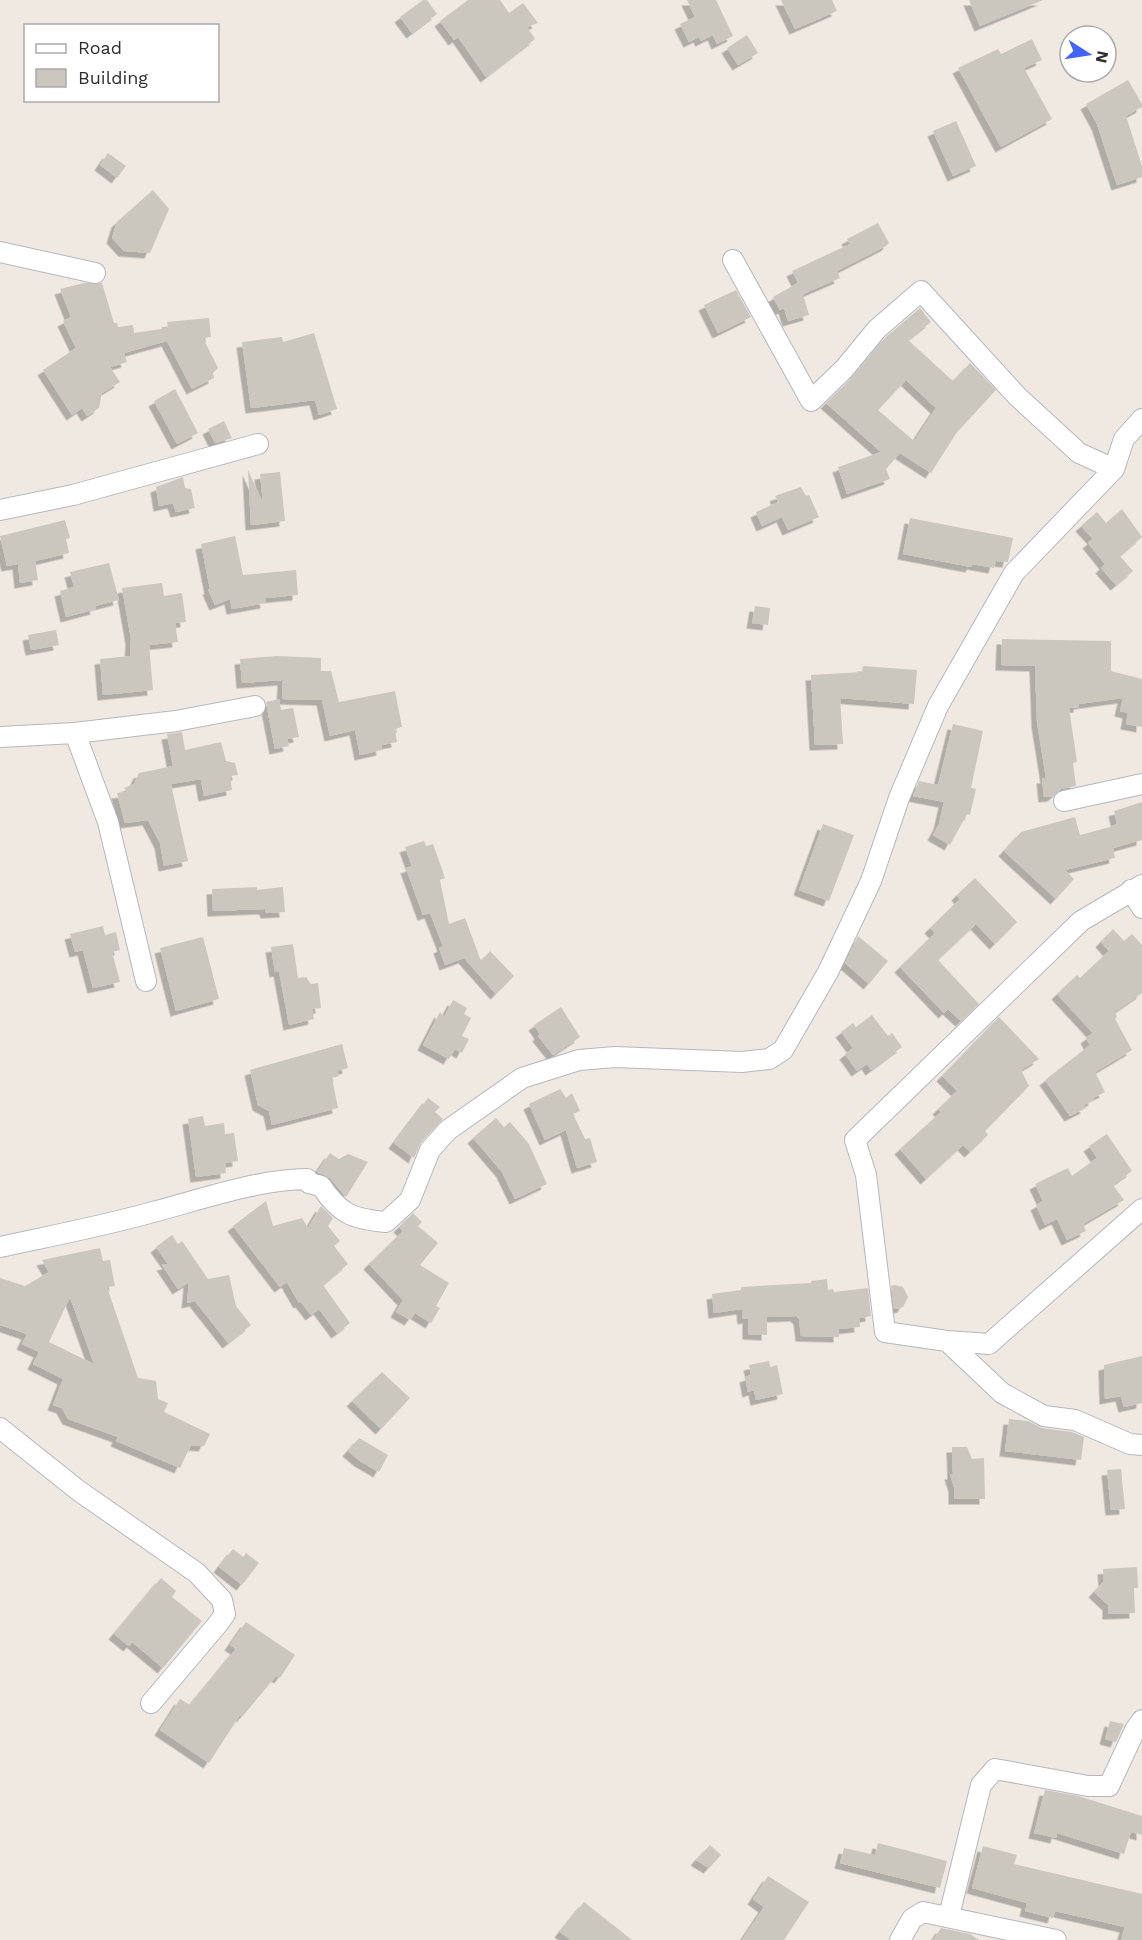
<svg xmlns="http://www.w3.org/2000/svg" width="1142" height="1940" viewBox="0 0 1142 1940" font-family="'Work Sans',sans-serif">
<defs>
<filter id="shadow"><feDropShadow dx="-5.5" dy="5.5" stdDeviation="0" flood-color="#0004"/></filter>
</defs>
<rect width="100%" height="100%" fill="#efe9e1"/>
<!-- building -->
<path fill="#cbc7bf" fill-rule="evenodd" filter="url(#shadow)" d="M423 0H427L437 14 412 33 400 17Z
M468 0H500L509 13 523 3 538 23 527 27 535 39 486 77 458 37 454 40 440 21Z
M687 0H716L733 36 717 44 713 35 701 41 699 37 689 42 680 24 695 17Z
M781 0H832L837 11 795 29Z
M969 0H1043L980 26Z
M747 35 758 53 738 65 727 48Z
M1032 39 1042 60 1024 68 1052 119 1001 147 958 68 998 49 1001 54Z
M1128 80 1142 104V107L1126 116 1142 166V177L1117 185 1097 124 1086 104Z
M956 121 976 166 953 176 933 131Z
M108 153 126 166 117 178 100 165Z
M153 190 169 209 150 253 124 251 112 238 117 222Z
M878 223 889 243 886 246 837 271 840 278 803 294 809 315 788 321 784 308 780 310 773 297 798 283 792 271 850 244 847 239Z
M84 283H102L114 323H117L118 327 133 325 134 333 168 328 167 322 209 318 211 337 203 338 218 368 213 373 214 378 192 389 167 341 124 353 127 362 110 367 120 382 102 393 99 408 87 416 82 408 72 415 43 370 76 348 63 321 71 317 60 289Z
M736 290 751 317 718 333 704 305Z
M920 308 931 322 908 340 953 381 970 363 996 390 957 432 931 473 900 453 886 469 890 479 847 494 838 467 881 452 826 403 853 377 886 337ZM906 380 936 408 914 441 878 410Z
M314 333 337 409 319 415 315 400 251 408 242 342 282 337 283 342Z
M175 389 198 433 177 444 154 401Z
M224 421 232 438 215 443 208 429Z
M248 470 263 503 260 474 280 472 285 521 251 525Z
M183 477 185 488 191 489 195 508 176 512 173 503 159 506 156 487Z
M801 487 806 496 809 495 819 517 788 530 782 517 762 526 756 512 778 502 775 496Z
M1122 509 1142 537 1120 556 1133 571 1116 585 1101 568 1105 564 1088 543 1093 539 1081 526 1097 512 1106 523Z
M910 518 1013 538 1008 562 996 561 994 568 972 564 971 567 903 554Z
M65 520 70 538 66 539 69 553 35 561 38 580 20 583 18 564 7 566 0 536Z
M235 536 243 575 296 570 298 595 265 598 266 603 232 609 230 599 215 605 208 589H210L201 544Z
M109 563 119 600 95 606 96 609 66 617 60 591 74 587 70 572Z
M162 583 164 596 182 593 186 622 175 623 178 642 149 645 153 690 103 695 100 659 130 656 131 639 122 588Z
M755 606 770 608 768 625 752 623Z
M56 630 59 645 31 650 28 635Z
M1002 639 1111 641V671L1142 679V727L1126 724 1128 713 1120 711 1123 698 1079 704V707L1069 708 1077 762 1073 763 1076 786 1061 789 1053 796 1044 797 1042 778H1046L1037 722 1035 666 1001 665Z
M277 656 321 658V671H331L339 702 395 691 402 727 395 729 397 742 381 745 382 750 360 755 355 730 330 736 322 700 282 699 283 680 242 683 240 659Z
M863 666 917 670 914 704 840 698 843 744 815 745 811 675 862 672Z
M279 699 281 710 293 708 299 737 287 739 289 746 275 749 266 702Z
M953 724 983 731 971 788 976 789 970 815 967 814 950 845 933 835 939 824 944 802 913 796 919 781 938 785Z
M182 732 185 750 221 742 226 761 235 763 238 775 230 776 232 790 204 796 201 779 171 784 188 861 164 866 160 843 148 820 125 823 117 793 127 792 124 788 134 784 139 773 173 766 167 734Z
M1142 802V840L1113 848 1115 858 1065 870 1074 879 1056 899 1004 851 1021 832 1075 817 1080 835 1110 827 1117 824 1114 811Z
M823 824 854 835 829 901 799 890Z
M424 841 426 846 433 844 445 878 440 880 449 924 465 918 481 961 490 951 514 976 496 994 464 958 445 965 439 948 443 946 430 913 423 915 406 868 412 866 405 847Z
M975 878 1017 922 995 944 976 924 938 960 979 1004 961 1021 948 1009 944 1013 900 967 935 933 930 928 960 899 957 895Z
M257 887V890L283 887 285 912 266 913 265 909 213 911 212 889Z
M103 926 105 935 116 932 120 950 112 952 120 982 93 988 83 950 75 952 70 934Z
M1113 929 1124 941 1132 934 1142 945V993L1115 1012 1117 1017 1115 1019 1132 1050 1095 1072 1105 1092 1093 1098 1094 1100 1084 1105 1086 1108 1070 1116 1045 1080 1090 1045 1086 1038 1093 1033 1057 994 1077 975 1080 978 1109 951 1101 942Z
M858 936 888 961 869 984 845 963Z
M203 937 219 999 176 1011 160 948Z
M293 944 298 978 306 977 311 984 318 983 321 1008 312 1009 314 1019 289 1025 279 971 275 972 271 947Z
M453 1000 467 1008 464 1014 471 1018 462 1036 469 1039 462 1053 455 1049 449 1059 423 1045 440 1012 444 1017Z
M561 1007 580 1037 553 1055 538 1036 540 1034 534 1025Z
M872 1015 888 1036 892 1033 902 1047 871 1070 867 1064 857 1071 845 1054 853 1048 841 1032 853 1023 856 1027Z
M999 1017 1039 1059 1021 1070 1029 1086 985 1131 988 1135 970 1152 963 1145 926 1179 900 1149 941 1112 938 1109 957 1091 942 1076Z
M342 1044 348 1068 337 1071 339 1076 332 1078 338 1108 272 1125 269 1111 258 1105 250 1070Z
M560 1089 566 1098 572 1093 580 1111 573 1114 585 1139 590 1138 597 1162 577 1168 566 1130 545 1140 529 1104Z
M428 1098 440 1107 435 1112 443 1119 421 1142 414 1158 394 1143Z
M203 1116 205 1126 224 1123 225 1134 234 1133 238 1161 225 1163 226 1173 196 1177 188 1119Z
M496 1118 504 1127 510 1122 529 1144 547 1184 515 1199 502 1172 473 1138Z
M1107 1134 1132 1171 1113 1185 1124 1200 1083 1224 1086 1231 1067 1240 1057 1219 1045 1225 1036 1205 1043 1201 1035 1184 1068 1168 1072 1176 1097 1158 1089 1146Z
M330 1153 339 1159 348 1154 368 1162 346 1197 330 1178 317 1172Z
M266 1201 273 1226 302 1218 308 1228 321 1206 333 1218 328 1226 340 1241 334 1246 348 1264 323 1285 350 1323 337 1333 319 1309 311 1315 301 1302 299 1303 287 1282 280 1287 233 1226Z
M413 1213 422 1222 418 1226 438 1243 420 1265 449 1283 436 1306 440 1308 431 1323 415 1313 410 1320 396 1312 403 1300 369 1264 403 1231 399 1227Z
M172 1235 178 1244 182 1241 208 1279 229 1275 236 1306 251 1325 228 1343 195 1301 187 1303 189 1282 178 1289 162 1265 168 1264 156 1247Z
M100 1248 103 1261 110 1260 115 1286 107 1287 138 1378 156 1381 158 1399 168 1403 164 1412 210 1434 204 1446 191 1445 180 1468 116 1441 118 1437 68 1419 62 1408 53 1405 63 1379 33 1364 39 1352 22 1344 27 1334 0 1325V1278L25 1286 49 1272 42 1260ZM70 1297 94 1364 49 1342Z
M827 1279 828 1290 833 1289 834 1292 868 1288 871 1316 859 1318 860 1327 839 1329V1337L801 1336 799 1319 796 1316 767 1317V1335L748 1334V1318L743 1319 742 1309 714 1313 712 1294 741 1290V1287L811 1283V1281Z
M895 1285 903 1287 908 1297 903 1307 894 1309 891 1286Z
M1142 1356V1403L1124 1407 1121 1396 1105 1399 1104 1365Z
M769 1361 770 1367 777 1365 783 1394 756 1400 754 1390 748 1392 745 1377 751 1375 749 1365Z
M382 1372 410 1398 381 1429 352 1401Z
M1009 1419 1028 1421 1042 1428 1072 1432 1084 1437 1081 1460 1005 1451Z
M359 1438 388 1455 379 1472 360 1461 348 1451Z
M952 1447H967L972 1459 984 1458 985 1499H954V1487L950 1474H953Z
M1121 1469 1125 1509 1111 1510 1107 1470Z
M233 1549 243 1557 246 1553 259 1563 242 1585 219 1567Z
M1137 1567 1138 1588H1134L1135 1613 1108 1614V1605L1094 1592 1104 1581 1103 1569Z
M161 1578 176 1591 172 1597 202 1621 163 1668 132 1642 129 1646 114 1634Z
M246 1622 295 1655 280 1678 276 1676 242 1717 240 1715 209 1763 160 1730 180 1699 190 1705 236 1649 230 1645Z
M1110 1721 1124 1724 1116 1742 1105 1739Z
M1045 1790 1078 1796 1142 1816V1835L1131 1832 1124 1854 1057 1833 1056 1838 1034 1833Z
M878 1843 947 1861 940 1888 840 1863 844 1848 875 1855Z
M710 1845 721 1855 709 1868 696 1860Z
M983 1846 1017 1855 1014 1864 1142 1894V1940H1121L1125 1927 1055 1911 1053 1918 1025 1911 1027 1903 972 1888Z
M768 1876 809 1902 784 1940H742L764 1907 753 1899Z
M584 1902 632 1940H571L560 1932Z
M941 1928 970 1934 979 1940H933Z"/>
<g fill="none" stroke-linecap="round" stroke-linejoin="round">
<!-- street casing -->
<g stroke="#b4b7c1" stroke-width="22">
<path id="street" d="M0 252 95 273
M733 260 811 401 844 369 877 329 921 291 1017 396 1079 453 1114 469
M0 510 73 495 258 444
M75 733 176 721 255 706
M0 737 75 733 108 822 146 981
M1064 801 1142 784
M1142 885 1081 921 855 1140 866 1175 885 1332 947 1341 1002 1393 1044 1416 1075 1420 1130 1444 1142 1445
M1131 890 1142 908
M0 1247C51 1236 103 1226 153 1212 203 1199 255 1180 307 1179L309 1183 321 1186C340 1214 352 1219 386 1222L410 1200 430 1150 448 1130 522 1078 579 1060 615 1057 742 1062 769 1059 783 1050 828 972 871 881 899 798 938 706 1014 573 1114 469 1124 439 1142 419
M947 1341 989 1344 1142 1209
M0 1428 79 1491 197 1573 222 1600 225 1614 217 1625 151 1703
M949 1916 981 1785 995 1769 1088 1786H1109L1135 1730 1142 1720
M900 1940 912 1919 923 1912 1056 1940"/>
</g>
<!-- street -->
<use href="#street" stroke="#fff" stroke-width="20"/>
</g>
<!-- legend -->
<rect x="24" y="24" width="195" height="78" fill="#ffffff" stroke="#ababab" stroke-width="1.5"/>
<rect x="36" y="44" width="30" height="9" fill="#ffffff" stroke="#ababab" stroke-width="1.5"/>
<text x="78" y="54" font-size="18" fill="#2e2e2e">Road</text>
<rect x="36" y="69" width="30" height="18" fill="#cbc7bf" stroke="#ababab" stroke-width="1.5"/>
<text x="78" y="84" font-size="18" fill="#2e2e2e">Building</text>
<!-- north arrow -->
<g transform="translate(1088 54) rotate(102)"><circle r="28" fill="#ffffff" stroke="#ababab" stroke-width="1.5"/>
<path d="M0-4.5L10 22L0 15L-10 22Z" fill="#4264fb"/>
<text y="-9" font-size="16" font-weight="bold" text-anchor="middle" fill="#2e2e2e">N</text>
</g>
</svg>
